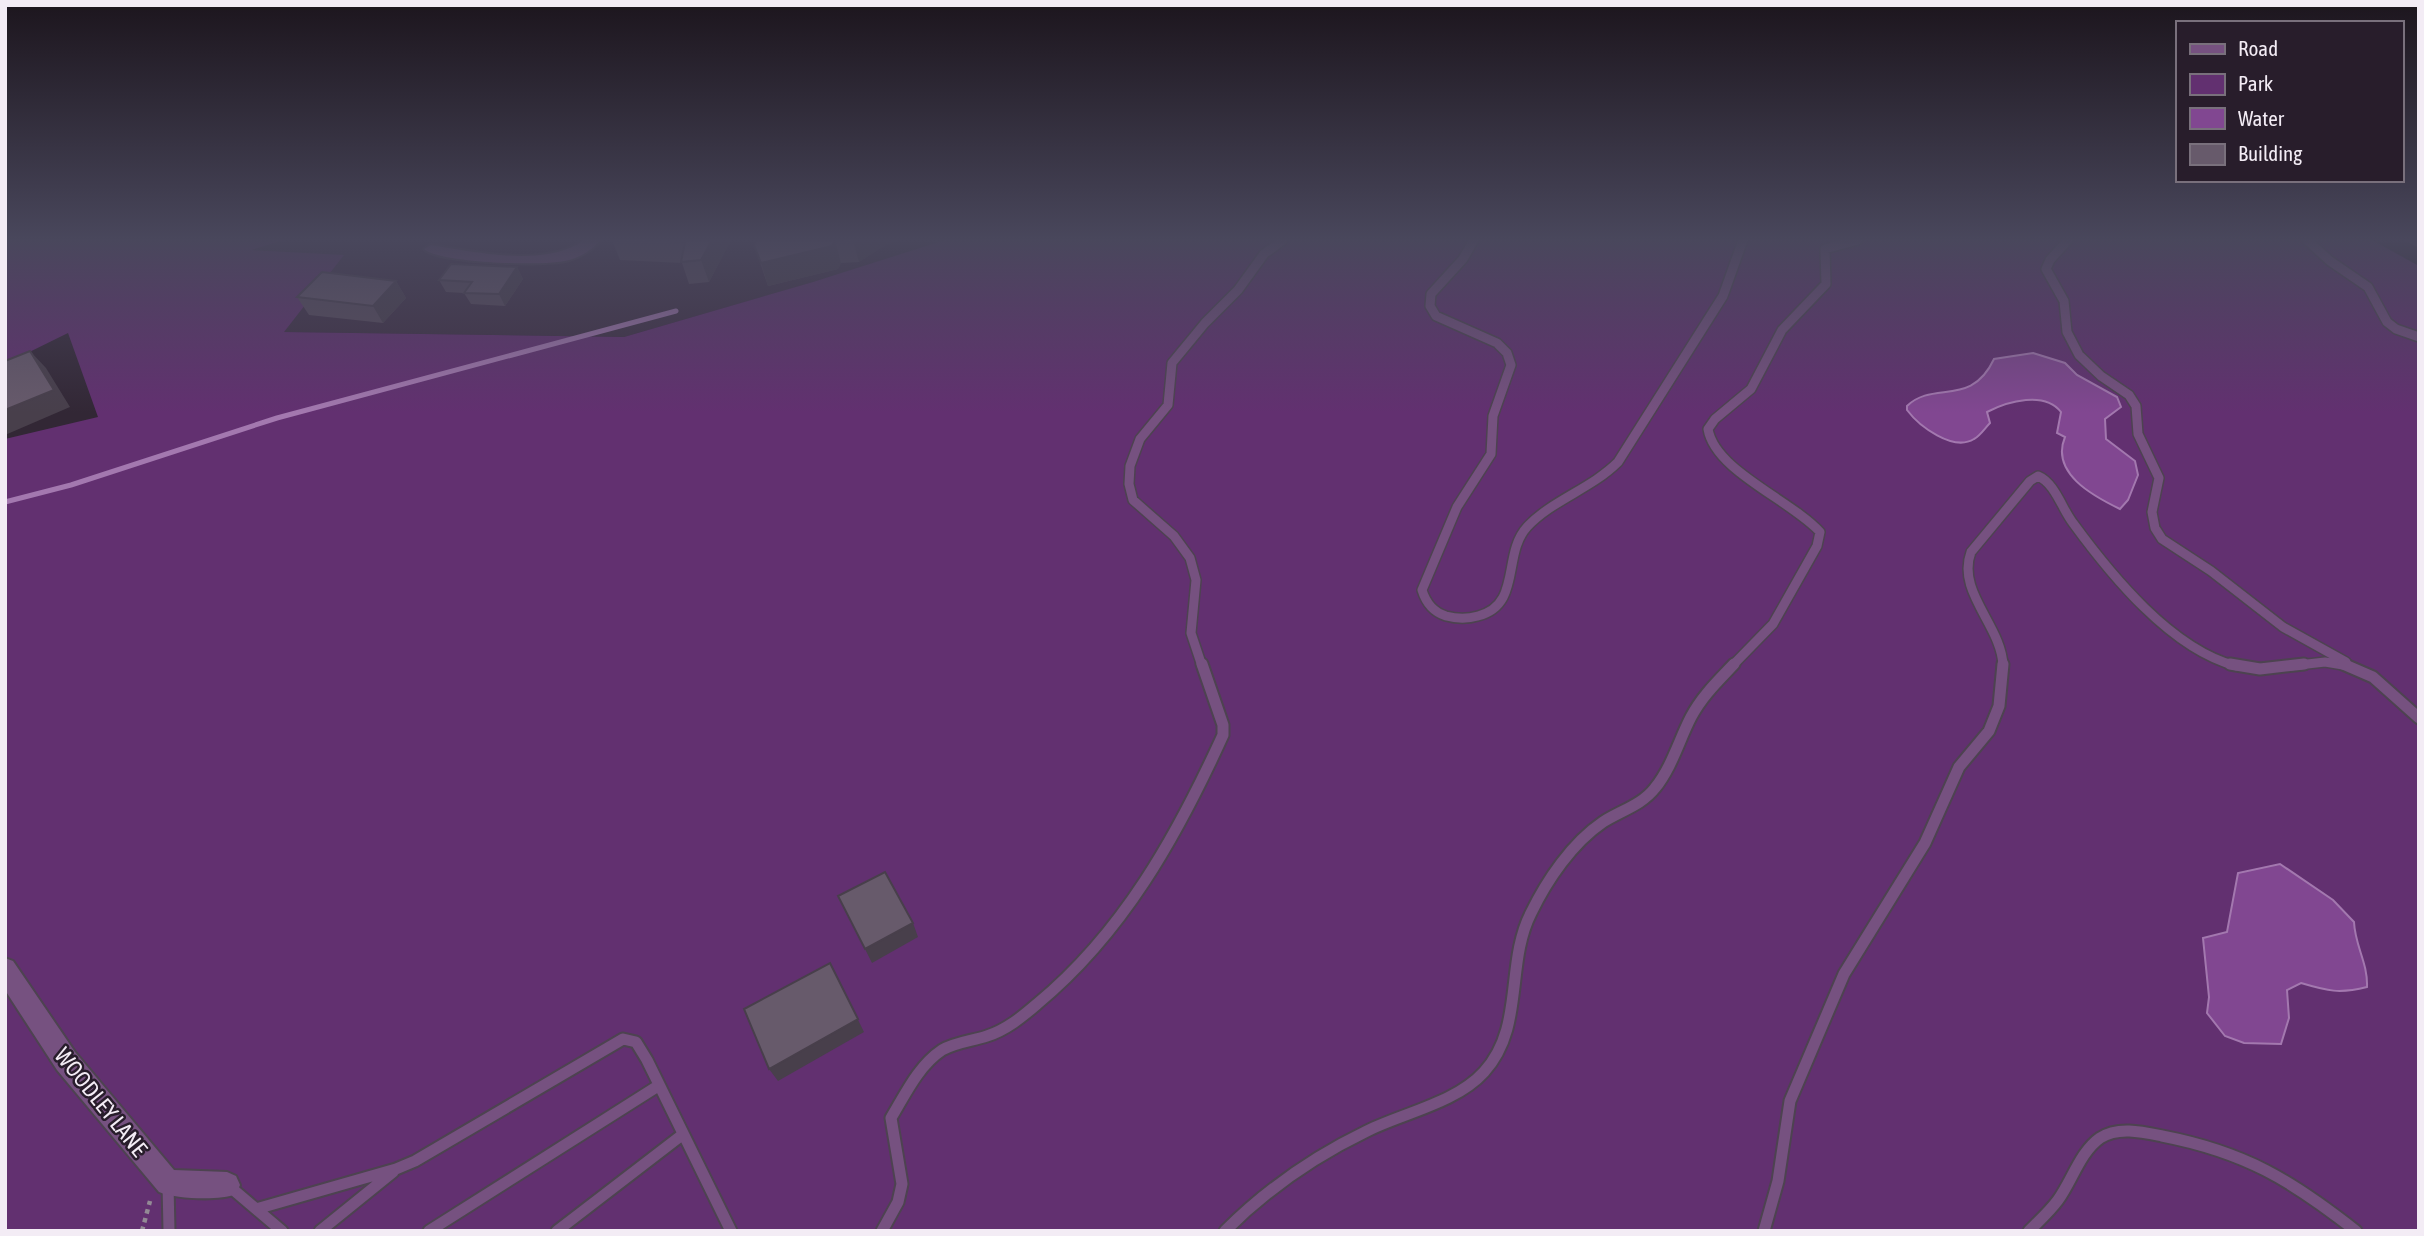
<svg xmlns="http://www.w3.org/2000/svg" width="2424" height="1236" viewBox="0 0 2424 1236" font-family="'Asap Condensed',sans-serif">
<rect width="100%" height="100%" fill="#322735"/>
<!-- built -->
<path fill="#3e2f43" d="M284 240H959L624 337 283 332 248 250Z"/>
<!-- green -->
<path fill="#623070" d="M5 240H284L251 250 344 255 284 332 624 337 813 282 945 240H2372L2419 266V1231H5V439L98 417 68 333 5 364Z"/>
<!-- water -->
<path fill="#814791" stroke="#a378af" stroke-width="2" d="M2033 353 2065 363 2077 375 2117 397 2121 407 2105 419 2106 439 2135 461 2138 475 2128 500 2120 509C2093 496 2050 473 2065 437L2057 433 2061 412C2045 391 2008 401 1987 412L1990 423C1985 428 1980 436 1974 439 1953 452 1919 426 1907 410V406C1934 380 1971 408 1994 359Z
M2280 864 2333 900 2354 922C2355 946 2368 963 2367 987 2339 994 2328 991 2301 983L2287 990 2289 1018 2281 1044 2244 1043 2225 1036 2207 1013 2209 997 2203 938 2227 932 2238 873Z"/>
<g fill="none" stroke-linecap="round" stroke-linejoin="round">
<!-- stream -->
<path stroke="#a378af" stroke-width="5" d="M5 502 71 485 277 418 676 311"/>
<!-- service-far1 casing -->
<g stroke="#4d4350" stroke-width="12">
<path id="service-far1" d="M1474 240 1463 259 1431 294 1430 306 1436 316 1497 343 1507 353 1511 365 1493 416 1491 454 1457 507 1422 590C1426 603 1433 612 1446 616 1457 619 1468 619 1478 616 1522 605 1502 554 1527 527 1552 500 1591 489 1618 462L1723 296 1743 240
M2068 240 2050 260 2046 269 2064 301 2067 332 2079 355 2101 376 2129 395 2136 406 2138 434 2159 478 2152 512 2155 528 2162 539 2211 571 2283 627 2346 662
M2307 240 2330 261 2368 287 2387 322 2396 329 2419 337
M1202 666 1191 633 1196 580 1190 558 1174 536 1133 500 1129 484 1130 466 1140 439 1168 405 1172 363 1205 323 1238 290 1264 254 1283 240
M1732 666 1773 624 1817 546 1820 532C1791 500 1715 471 1708 429L1715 419 1751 389 1782 330 1826 284 1825 249 1858 240
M2003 666C2002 626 1956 592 1971 552L2030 481 2038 476C2055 483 2062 509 2073 523 2111 575 2171 649 2236 666
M2290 666 2325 662 2349 666"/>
</g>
<!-- service casing -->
<g stroke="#4d4350" stroke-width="15">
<path id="service" d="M2230 664 2260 669 2304 664
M2343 664 2373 677 2419 718
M168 1184 169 1231
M229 1186 282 1231
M256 1209 396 1169 415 1161 623 1039 636 1042 647 1060 731 1231
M320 1231 393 1172
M429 1231 658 1086
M557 1231 682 1135
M882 1231 898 1202 902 1184 891 1118C905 1095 918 1066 942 1050 956 1042 972 1041 987 1036 1006 1030 1022 1017 1037 1004 1123 933 1177 836 1223 735V725L1202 664
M1225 1231C1267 1189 1313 1157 1367 1131 1403 1113 1456 1103 1484 1072 1525 1027 1505 964 1531 913 1547 880 1572 843 1603 822 1620 811 1642 805 1655 788 1672 767 1679 740 1691 717 1702 696 1718 681 1734 664
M1764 1231 1778 1181 1790 1101 1844 974 1925 843 1959 767 1989 731 1999 706 2003 664
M2029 1231C2039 1221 2050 1211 2058 1200 2072 1181 2080 1152 2100 1138 2118 1126 2143 1132 2162 1136 2245 1152 2291 1180 2356 1231"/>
</g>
<!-- minor casing -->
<g stroke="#4d4350" stroke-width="4">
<path id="minor" d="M584 240H600C593 250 580 257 569 260 546 267 439 263 424 249L431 245C475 252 546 268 584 240Z
M5 958 13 961 75 1052 174 1170 227 1172 236 1176 240 1185 236 1194C220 1201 176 1199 159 1192L57 1070 5 990Z"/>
</g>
<!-- path -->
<path stroke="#938a95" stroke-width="4.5" stroke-dasharray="4.5 4.5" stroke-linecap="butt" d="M142 1231 150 1201"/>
<!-- service-far1 -->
<use href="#service-far1" stroke="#765180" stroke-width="9"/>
<!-- service -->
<use href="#service" stroke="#765180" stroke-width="11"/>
<!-- minor -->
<use href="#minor" fill="#765180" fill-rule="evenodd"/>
</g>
<!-- wall -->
<path fill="#594d5c" d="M612 240H731L709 282 689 284 682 263 620 260Z
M757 240H901L887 244 859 262 841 263 838 269 768 286 754 245Z
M2404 240H2419V248Z
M517 267 523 279 505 306 471 304 464 293 446 292 439 280Z
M396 281 406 298 383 323 309 315 297 297Z"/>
<!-- shaded-wall -->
<path fill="#483f4b" d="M712 240H731L709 282 701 260Z
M835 240 841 263 838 269 768 286 761 263Z
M853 240H901L887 244 859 262Z
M517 267 523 279 505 306 499 294Z
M396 281 406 298 383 323 373 306Z
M30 351 46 368 70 407 5 435V410Z
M913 923 918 937 872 963 865 949Z
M830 963 864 1032 778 1081 769 1069Z"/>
<!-- building -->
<path fill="#675a6b" stroke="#483f4b" stroke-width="2" d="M646 240H712L701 260 681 262 685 242Z
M757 240H844H835L832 246 761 263 754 245Z
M451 264 517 267 499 294 464 293 472 282 439 280Z
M322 272 396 281 373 306 297 297Z
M30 351 54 390 5 410V361Z
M885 872 913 923 865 949 838 896Z
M830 963 858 1019 769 1069 744 1009Z"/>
<!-- sky -->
<linearGradient id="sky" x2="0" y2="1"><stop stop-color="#1c151d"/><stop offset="0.58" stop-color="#49475c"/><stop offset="1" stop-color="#49475c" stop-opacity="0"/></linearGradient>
<rect width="2424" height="413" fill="url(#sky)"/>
<g text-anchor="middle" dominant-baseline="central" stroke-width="5" stroke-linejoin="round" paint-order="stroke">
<!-- near-street labels -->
<g font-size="23" fill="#f3ecf5" stroke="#281d2b">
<text transform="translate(101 1102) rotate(51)">WOODLEY LANE</text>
</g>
</g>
<!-- border -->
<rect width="2424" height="1236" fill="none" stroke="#f3ecf5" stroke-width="14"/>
<!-- legend -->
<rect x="2176" y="21" width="228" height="161" fill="#281d2b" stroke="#79707c" stroke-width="2"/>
<rect x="2190" y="44" width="35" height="10" fill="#765180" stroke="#79707c" stroke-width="2"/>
<text x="2238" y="56" font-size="21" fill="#f3ecf5">Road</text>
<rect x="2190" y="74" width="35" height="21" fill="#623070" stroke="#79707c" stroke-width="2"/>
<text x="2238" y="91" font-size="21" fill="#f3ecf5">Park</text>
<rect x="2190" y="108" width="35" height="21" fill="#814791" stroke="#79707c" stroke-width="2"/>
<text x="2238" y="126" font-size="21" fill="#f3ecf5">Water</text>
<rect x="2190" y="144" width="35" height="21" fill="#675a6b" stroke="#79707c" stroke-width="2"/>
<text x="2238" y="161" font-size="21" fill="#f3ecf5">Building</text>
</svg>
